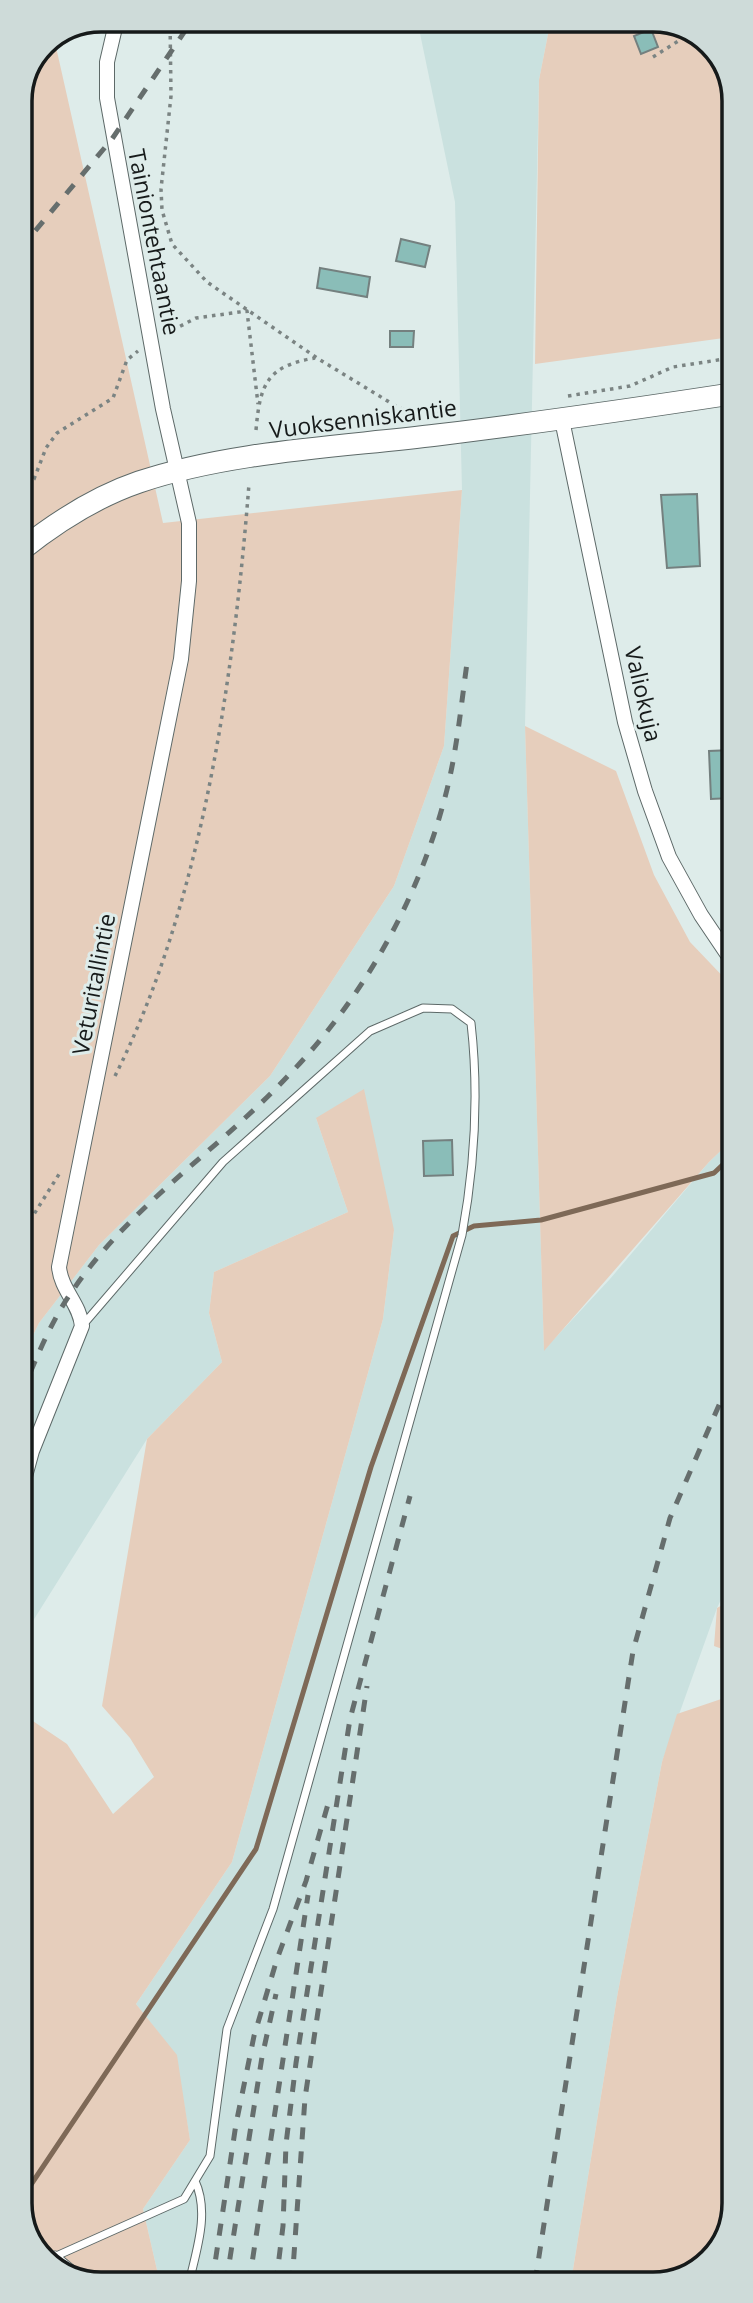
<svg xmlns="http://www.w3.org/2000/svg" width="753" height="2303" viewBox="0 0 753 2303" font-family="'Open Sans',sans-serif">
<rect width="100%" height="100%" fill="#deecea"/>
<!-- built -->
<path fill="#cae1df" d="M417 19H551L539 80 525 726 544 1350 610 1279 709 1162 732 1140 733 1574 717 1608 662 1762 617 1997 571 2282 160 2283 143 2209 190 2140 176 2055 136 2004 232 1862 383 1319 394 1230 316 1118 348 1212 214 1272 209 1313 222 1362 147 1439 21 1640V1360L39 1323 99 1245 270 1076 394 886 444 746 462 490 455 202Z"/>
<!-- green -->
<path fill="#e6cebc" d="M551 19C613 19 705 4 731 79 738 102 726 136 721 159L731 164V337L535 364 539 80Z
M54 38 163 523 462 490 444 746 394 886 270 1076 99 1245 39 1323 21 1360 19 96 43 43Z
M525 726 616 771 654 875 690 942 732 986V1140L709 1162 544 1351Z
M364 1089 394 1230 383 1319 232 1862 136 2004 177 2055 190 2140 143 2209 160 2283 95 2284 47 2264 22 2223 21 1713 67 1744 113 1814 154 1777 130 1738 102 1706 147 1439 222 1362 209 1313 214 1272 348 1212 316 1118Z
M733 1599V1653L714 1646 717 1608Z
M733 1695 734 2203 717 2252 673 2281 571 2282 617 1997 662 1762 677 1714Z"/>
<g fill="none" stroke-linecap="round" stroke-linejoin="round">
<!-- stream -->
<path stroke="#7e6957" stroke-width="5" d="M22 2198 256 1849 371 1467 453 1236 474 1226 541 1220 714 1173 732 1156"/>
</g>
<!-- building -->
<path fill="#8abdb8" stroke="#74807f" stroke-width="2" d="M651 29 658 47 641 54 634 36Z
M401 239 430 246 425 267 396 261Z
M320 268 370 277 367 297 317 288Z
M390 331H414L413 347H390Z
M697 494 700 566 667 568 661 495Z
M732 750V798L711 799 709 751Z
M452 1140 453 1175 424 1176 423 1141Z"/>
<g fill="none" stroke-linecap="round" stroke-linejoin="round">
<!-- lane casing -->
<g stroke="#5d6968" stroke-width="9">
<path id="lane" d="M55 2255 84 2279
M45 2261 184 2199 210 2156 227 2029 273 1909 462 1235C475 1164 479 1094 471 1023L452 1009 423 1008 370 1031 223 1162 82 1326
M189 2283C196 2251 210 2213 195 2181"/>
</g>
<!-- street casing -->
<g stroke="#5d6968" stroke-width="16">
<path id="street" d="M562 420 625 722 645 791 669 857 701 915 732 961
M21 1491 32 1451 82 1326C80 1304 61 1290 59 1267L181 659 189 581V523L163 409 107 98V62L117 19"/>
</g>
<!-- secondary casing -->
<g stroke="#5d6968" stroke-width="23">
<path id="secondary" d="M20 551C55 523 95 497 139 482 231 451 340 447 437 435 536 423 633 409 731 394"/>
</g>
<!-- path -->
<path stroke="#7b8483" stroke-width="3.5" stroke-dasharray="3.5 5" stroke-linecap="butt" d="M170 19 171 96 161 189 162 210 172 244 207 282 317 358 399 408 416 413H442
M646 21 647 19
M653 57 691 33
M165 334 196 318 247 311 258 404
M568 396 630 386 673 367 731 358
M256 430C260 384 267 366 315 358
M20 489 34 479 46 448 57 433 113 398 127 360 138 351
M115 1076C202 903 234 676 249 484
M21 1235 61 1171"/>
<!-- lane -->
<use href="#lane" stroke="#fff" stroke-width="7"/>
<!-- street -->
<use href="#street" stroke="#fff" stroke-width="14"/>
<!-- secondary -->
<use href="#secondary" stroke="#fff" stroke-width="21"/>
<!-- rail -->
<path stroke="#666e6d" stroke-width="5" stroke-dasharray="12 12" stroke-linecap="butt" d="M20 249 112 139 193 19
M21 1394C36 1359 51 1321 73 1290 130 1206 217 1151 286 1078 361 1001 416 905 444 801 457 754 461 704 468 656
M535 2282 633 1651 670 1518 733 1373
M212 2283 236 2124 254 2036 277 1959 306 1881 328 1804
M226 2283 262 2057 276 1994
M249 2283 308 1895
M276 2283 283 2226 286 2144 296 2063 350 1719 410 1496
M292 2283 305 2098 367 1686"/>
</g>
<g text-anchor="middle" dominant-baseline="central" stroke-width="6" stroke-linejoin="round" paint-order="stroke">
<!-- street labels -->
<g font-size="23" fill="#161a1a" stroke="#deecea">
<text transform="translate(155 242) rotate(79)">Tainiontehtaantie</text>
<text transform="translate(363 418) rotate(-7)">Vuoksenniskantie</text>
<text transform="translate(644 694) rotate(77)">Valiokuja</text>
<text transform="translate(93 984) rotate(-79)">Veturitallintie</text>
</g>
</g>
<!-- crop -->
<path d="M0 0H753V2303H0ZM101 32H653A69 69 0 0 1 722 101V2203A69 69 0 0 1 653 2272H101A69 69 0 0 1 32 2203V101A69 69 0 0 1 101 32Z" fill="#cedbd9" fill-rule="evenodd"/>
<path fill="none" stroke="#161a1a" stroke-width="3.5" d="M101 32H653A69 69 0 0 1 722 101V2203A69 69 0 0 1 653 2272H101A69 69 0 0 1 32 2203V101A69 69 0 0 1 101 32Z"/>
</svg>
